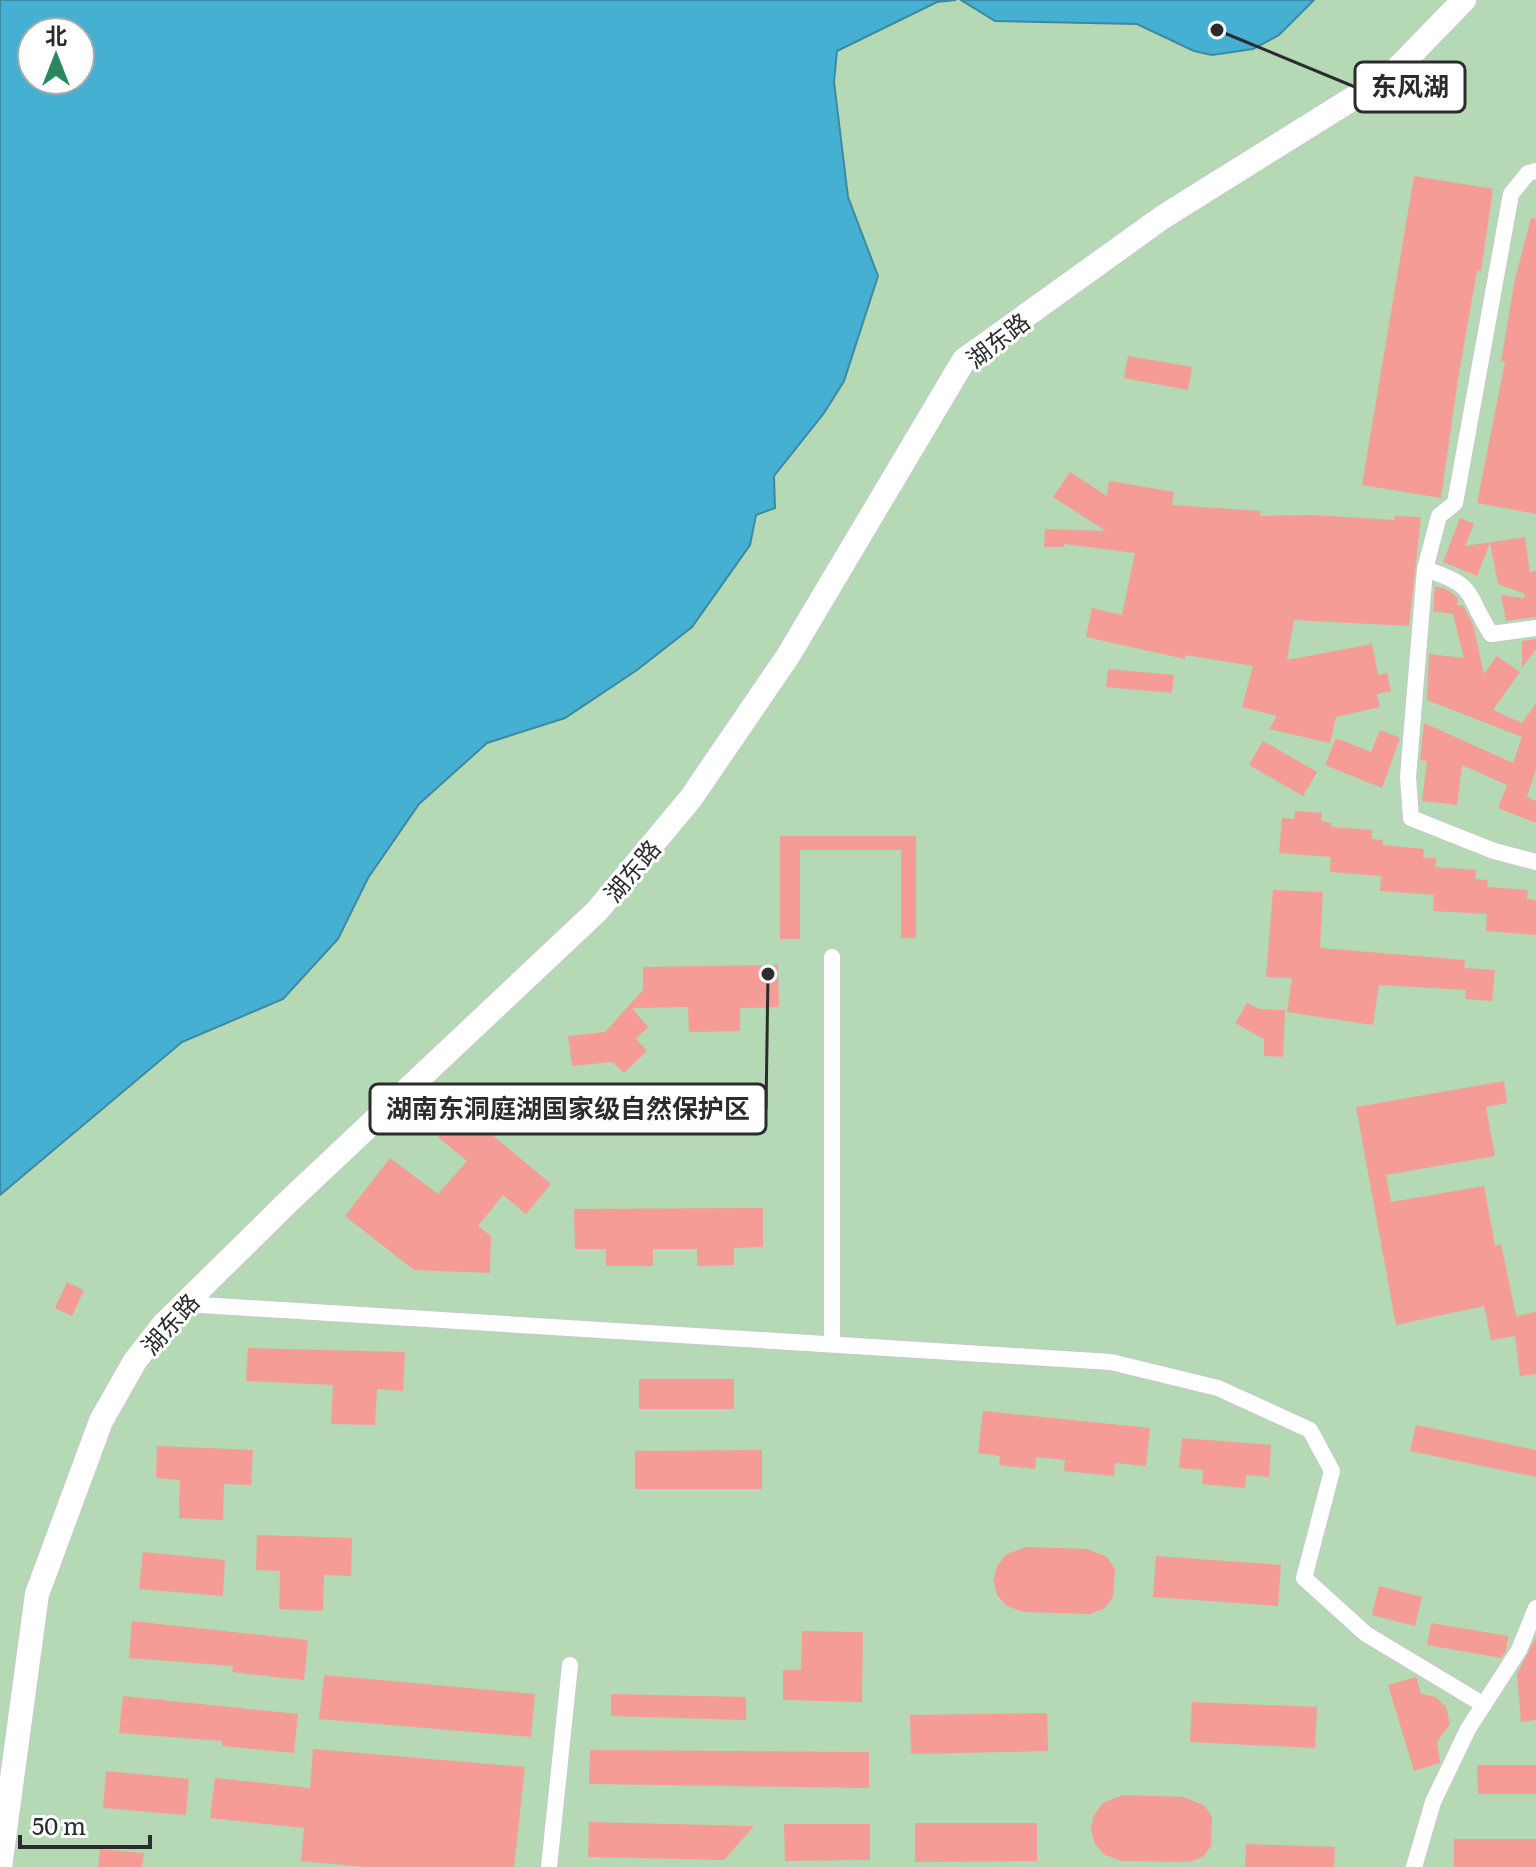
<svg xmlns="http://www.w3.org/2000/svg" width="1536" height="1867" viewBox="0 0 1536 1867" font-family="Literata,'Noto Sans SC',serif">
<rect width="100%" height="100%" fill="#f3f5f8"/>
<!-- green -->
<path fill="#b4d9b4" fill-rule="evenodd" d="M0 0H1536V1867H0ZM32 32H80V80H32Z"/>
<!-- water -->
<path fill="#46b0d2" stroke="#3e88a0" stroke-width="2" fill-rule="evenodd" d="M0 0H956L937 2 837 51 834 82 848 197 878 276 844 381 824 413 774 476 775 508 756 515 750 545 692 627 637 670 565 718 487 743 419 804 368 878 338 939 283 999 182 1042 0 1195ZM80 32V80H32V32Z
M961 0H1314L1279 35 1253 49 1212 55 1194 51 1137 24 995 21Z"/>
<!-- building -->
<path fill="#f59c96" d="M1414 176 1493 189 1481 271H1477L1458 379 1441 498 1362 485Z
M1531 218 1536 219V514L1477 503 1505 362 1501 361 1515 279Z
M1128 356 1192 367 1188 390 1124 378Z
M1070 472 1107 496 1109 481 1174 492 1172 505 1261 511 1260 516 1313 515 1394 520 1395 516 1421 517 1409 626 1294 620 1287 660 1372 644 1378 675 1387 673 1391 691 1377 694 1380 707 1336 717 1330 743 1269 729 1277 716 1242 707 1253 666 1185 655V659L1086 637 1092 608 1122 615 1135 553 1064 544V547H1044L1045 529 1106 531 1053 497Z
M1460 518 1474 524 1465 546 1525 537 1530 572 1536 571V617L1506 621 1501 595 1524 598 1525 594 1498 584 1490 543 1477 576 1443 562Z
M1435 586 1448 590 1458 598 1457 605H1463L1473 625 1484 674 1497 656 1520 672 1493 710 1522 723 1536 703V769L1527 797 1536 801V823L1498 808 1507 785 1462 765 1457 805 1422 801 1427 761 1420 760 1424 723 1513 763 1522 737 1427 700 1429 654 1464 658 1453 614 1433 611Z
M1536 639V649L1522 668V641Z
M1108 669 1174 675 1172 693 1106 687Z
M1380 730 1400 738 1382 788 1325 765 1336 738 1371 752Z
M1263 741 1317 772 1303 796 1249 765Z
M1295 811 1322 813 1321 821 1332 823 1331 827 1372 830V839L1383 840 1382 845 1424 849 1423 858H1436L1435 867 1476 870 1475 879 1488 880 1487 887 1528 890 1527 899 1536 900V935L1486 931 1487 914 1433 911 1434 895 1380 891 1381 876 1330 872 1331 857 1279 853 1282 818 1294 819Z
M780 836H916V938H901V850H800V939H780Z
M1273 890 1323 892 1320 948 1465 960 1464 968 1495 970 1492 1001 1465 999 1466 990 1379 985 1373 1025 1287 1012 1292 978 1266 977Z
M778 965 779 1007 740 1008V1031L689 1032 688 1007 632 1008 648 1027 636 1039 647 1051 624 1073 612 1062 572 1066 568 1036 605 1032 643 990V967Z
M1247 1003 1259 1009 1285 1010 1283 1057 1264 1056V1039L1235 1023Z
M1504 1081 1507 1103 1486 1107 1495 1156 1386 1175 1391 1202 1484 1186 1495 1246 1501 1244 1516 1316 1536 1312V1374L1520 1376 1515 1336 1491 1340 1484 1306 1396 1325 1356 1107Z
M461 1109 551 1184 526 1214 503 1195 478 1226 491 1236 490 1273 414 1270 345 1216 390 1158 438 1194 467 1161 438 1137Z
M763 1208V1247L734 1248V1265L697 1266V1249H653V1266H606V1249H575L574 1209Z
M67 1282 84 1290 72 1316 55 1308Z
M248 1348 405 1352 403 1391 377 1389 375 1425 331 1424 333 1385 246 1381Z
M639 1379H734V1409H639Z
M983 1411 1150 1428 1146 1466 1115 1463 1114 1476 1064 1471 1065 1460 1036 1457 1035 1469 999 1465 1000 1456 978 1453Z
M1416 1425 1536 1450V1477L1410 1451Z
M1182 1438 1271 1445 1269 1477 1246 1475 1245 1488 1202 1484 1203 1470 1179 1468Z
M157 1446 253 1450 251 1485 224 1484 223 1520 179 1518 180 1480 156 1478Z
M762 1450V1489H635V1451Z
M257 1535 352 1538 351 1576 324 1575 323 1611 279 1609 280 1571 256 1570Z
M1026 1547 1087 1549 1107 1557 1115 1569 1113 1597 1105 1608 1090 1614 1024 1612 1007 1606 997 1595 993 1580 997 1567 1005 1555Z
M143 1552 225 1560 223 1596 139 1589Z
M1156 1556 1281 1565 1278 1606 1153 1597Z
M1379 1586 1422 1597 1415 1626 1372 1615Z
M132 1621 308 1640 304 1680 232 1672 233 1666 129 1658Z
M1431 1623 1508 1636 1506 1650 1501 1658 1427 1645Z
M802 1631 863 1632 862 1702 783 1700V1670H801Z
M1536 1637V1720L1521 1722 1517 1674Z
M324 1675 535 1694 531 1737 319 1719Z
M1416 1677 1421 1694 1436 1697 1446 1707 1450 1724 1437 1742 1440 1763 1414 1771 1388 1685Z
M611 1694 746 1697V1720L611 1716Z
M123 1696 298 1714 294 1753 222 1746V1741L119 1733Z
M1192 1702 1317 1707 1315 1748 1190 1742Z
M1047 1713 1048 1751 911 1754 910 1715Z
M313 1749 525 1767 514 1867H366L301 1861 304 1828 210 1818 215 1778 310 1788Z
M590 1750 869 1752V1788L589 1784Z
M1477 1765H1536V1794H1478Z
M106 1771 189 1779 186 1815 103 1808Z
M1123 1795 1184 1797 1205 1806 1212 1817 1211 1846 1203 1857 1188 1862 1122 1861 1105 1855 1095 1844 1091 1829 1094 1815 1103 1803Z
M589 1822 754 1826 724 1860 588 1857Z
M915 1823H1037V1861L915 1862Z
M784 1824H870V1860L785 1861Z
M1454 1839H1536V1867H1454Z
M1246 1844 1335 1847 1334 1867H1245Z
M100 1849 144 1853 142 1867H98Z"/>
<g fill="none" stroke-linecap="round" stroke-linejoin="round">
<!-- street casing -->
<g stroke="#c7c9cc" stroke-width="18">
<path id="street" d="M1536 171 1528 173 1511 194 1455 503 1439 516 1425 569 1408 777 1411 818 1494 851 1536 862
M1425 569C1478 586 1464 592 1491 634L1536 628
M832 957V1343
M185 1304 1111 1362 1218 1388 1310 1430 1332 1471 1304 1578 1366 1634 1484 1705
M549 1867 570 1665
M1414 1867 1433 1802 1468 1729 1519 1650 1536 1608"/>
</g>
<!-- secondary casing -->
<g stroke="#c7c9cc" stroke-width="26">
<path id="secondary" d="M0 1867 37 1594 101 1421 135 1361 163 1325 289 1201 597 911 691 798 788 656 964 360 1163 217 1392 74 1464 0"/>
</g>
<!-- street -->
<use href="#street" stroke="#fff" stroke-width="16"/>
<!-- secondary -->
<use href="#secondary" stroke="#fff" stroke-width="24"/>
</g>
<g text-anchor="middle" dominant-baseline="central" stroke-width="6" stroke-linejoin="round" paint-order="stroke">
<!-- street labels -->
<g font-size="24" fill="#2b2c2d" stroke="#fff">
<text transform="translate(997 339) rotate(-38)">湖东路</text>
<text transform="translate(631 870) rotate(-50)">湖东路</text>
<text transform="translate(169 1323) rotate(-48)">湖东路</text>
</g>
</g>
<!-- callouts -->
<path fill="none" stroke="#2b2c2d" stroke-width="3" d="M1217 30L1355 87M768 974L766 1109"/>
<g fill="#2b2c2d" stroke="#fff" stroke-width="3">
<circle cx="1217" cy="30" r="8"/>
<circle cx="768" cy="974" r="8"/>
</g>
<g fill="#fff" stroke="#2b2c2d" stroke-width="3">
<rect x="1355" y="62" width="110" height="50" rx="8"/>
<rect x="370" y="1084" width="396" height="50" rx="8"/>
</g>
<g font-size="26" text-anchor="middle" font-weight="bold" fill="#2b2c2d">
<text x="1410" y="96">东风湖</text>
<text x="568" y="1118">湖南东洞庭湖国家级自然保护区</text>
</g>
<!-- north arrow -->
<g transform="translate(56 56)"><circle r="38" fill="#ffffff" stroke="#aaabab" stroke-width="2"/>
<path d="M0-6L14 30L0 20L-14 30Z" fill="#2b865d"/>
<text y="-12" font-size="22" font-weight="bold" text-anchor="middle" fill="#2b2c2d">北</text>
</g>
<!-- scale -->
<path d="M20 1835v12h130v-12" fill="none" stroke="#2b2c2d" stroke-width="4"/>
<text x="32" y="1835" font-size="24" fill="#2b2c2d" stroke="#ffffff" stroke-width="6" paint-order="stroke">50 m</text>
</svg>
